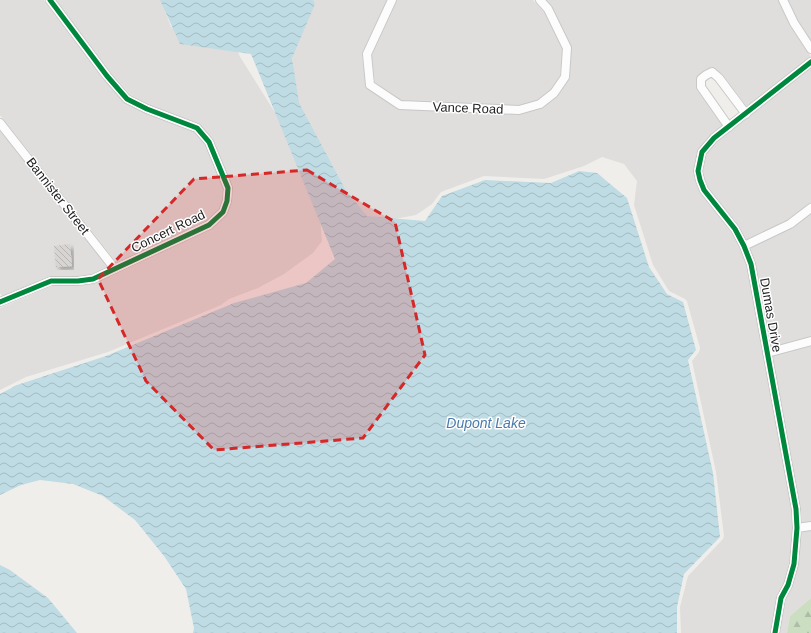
<svg xmlns="http://www.w3.org/2000/svg" width="811" height="633" viewBox="0 0 811 633" font-family="Arial,sans-serif">
<defs>
<pattern id="forest-firs" width="22" height="20" patternUnits="userSpaceOnUse"><rect width="22" height="20" fill="#cbdec1"/><path d="M5 1l3.5 6h-7zM16 11l3.5 6h-7z" fill="#aebea6"/></pattern>
<pattern id="water-waves" width="16" height="10" patternUnits="userSpaceOnUse"><rect width="16" height="10" fill="#bfdbe3"/><path d="M0 5q4-4 8 0t8 0" fill="none" stroke="#a4bcc2"/></pattern>
<pattern id="building-back-hatch" width="6" height="6" patternUnits="userSpaceOnUse"><rect width="6" height="6" fill="#d7d4d2"/><path d="M-1 5l2 2M0 0l6 6M5-1l2 2" fill="none" stroke="#b8b6b4"/></pattern>
<filter id="shadow"><feDropShadow dx="3.5" dy="3.5" stdDeviation="2" flood-color="#0004"/></filter>
</defs>
<rect width="100%" height="100%" fill="#f0eeeb"/>
<!-- residential -->
<path fill="#dfdedc" d="M0 0H44L104 79 124 101 145 113 194 132 206 145 224 189 223 201 219 210 207 222 117 263 0 115Z
M55 0H166L165 11 171 27 189 41 235 37 239 55 279 119 320 218 322 241 313 253 284 274 258 288 229 299 221 305 108 352 26 377 0 390V308L52 286H78L94 283 114 275 211 229 226 215 232 201V186L213 139 199 124 149 105 131 95 111 73Z
M304 0H388L362 55 366 86 368 89 397 109 518 114 542 108 558 95 569 76 571 46 551 6 546 0H778L790 26 811 57 748 108 723 75 715 69 711 68 705 71 698 76 696 80 697 90 723 126 711 136 699 149 694 171 695 181 701 193 731 232 740 249 747 265 792 510 793 528 789 563 784 584 777 598 770 633H681L680 607 688 576 723 539 724 536 716 472 692 361 699 352 700 348 687 301 685 299 669 291 653 265 634 205 637 181 624 164 602 157 584 166 544 179 484 176 441 192 432 204 416 215 373 223 354 210 296 117 291 38Z
M397 0H533L544 12 563 49 560 76 551 91 538 100 519 106 402 101 375 82 371 54Z
M788 0H811V41L798 21Z
M811 68V203L788 221 747 241 739 226 708 188 704 178 703 171 706 153 717 141Z
M0 130 108 267 92 275 78 277H50L3 297 0 293Z
M811 213V337L771 347 755 263 750 248 793 227Z
M811 346V522L802 523 801 509 772 356Z
M811 530V598L790 616 787 633H779L786 599 792 585 798 564 801 531Z"/>
<!-- forest -->
<path fill="url(#forest-firs)" d="M811 598V633H787L790 616Z"/>
<!-- water -->
<path fill="url(#water-waves)" d="M160 0H313L315 4 292 58 299 103 345 189 367 216 425 221 442 196 485 180 551 183 579 171 597 173 627 198 649 267 667 294 683 302 696 350 688 360 713 473 720 537 684 574 677 607V633H193L194 628 186 589 164 556 135 520 103 496 73 484 40 480 21 485 0 495V394L17 385 106 356 234 303 306 283 335 259 251 54 180 44Z
M0 565 10 570 48 598 77 633H0Z"/>
<!-- building -->
<path fill="url(#building-back-hatch)" filter="url(#shadow)" d="M70 244 72 266 56 267 54 246Z"/>
<g fill="none" stroke-linecap="round" stroke-linejoin="round">
<!-- street casing -->
<g stroke="#c9c8c7" stroke-width="10">
<path id="street" d="M392 0 367 54 370 85 400 105 519 110 540 104 554 93 565 77 567 48 548 9 540 0
M783 0 794 23 811 49
M0 123 115 269
M729 127 701 87V79L706 75 712 72 719 78 746 114
M744 246 790 224 811 208
M0 302 51 281H78L93 279 209 225 223 212 227 201 228 188 209 142 197 128 147 109 127 99 107 76 50 0
M767 353 811 341
M797 528 811 526
M775 633 781 598 788 585 794 564 797 528 796 509 751 264 744 246 735 229 704 190 700 180 698 171 702 152 714 138 811 62"/>
</g>
<!-- street -->
<use href="#street" stroke="#fdfcfc" stroke-width="8"/>
<!-- cycleway casing -->
<g stroke="#fff" stroke-width="8">
<path id="cycleway" d="M0 302 51 281H78L93 279 209 225 223 212 227 201 228 188 209 142 197 128 147 109 127 99 107 76 50 0
M775 633 781 598 788 585 794 564 797 528 796 509 751 264 744 246 735 229 704 190 700 180 698 171 702 152 714 138 811 62"/>
</g>
<!-- cycleway -->
<use href="#cycleway" stroke="#00873e" stroke-width="5"/>
</g>
<!-- marked area -->
<path fill="#d62828" fill-opacity="0.2" stroke="#d62828" stroke-width="3" stroke-dasharray="8 5" stroke-linejoin="round" d="M307 170 395 222 425 355 363 438 214 450 146 381 98 279 194 179Z"/>
<g text-anchor="middle" dominant-baseline="central" stroke-width="3" stroke-linejoin="round" paint-order="stroke">
<!-- street labels -->
<g font-size="13" fill="#222" stroke="#fff">
<text transform="translate(468 108) rotate(2)">Vance Road</text>
<text transform="translate(58 196) rotate(52)">Bannister Street</text>
<text transform="translate(168 231) rotate(-26)">Concert Road</text>
<text transform="translate(771 315) rotate(80)">Dumas Drive</text>
</g>
<!-- water labels -->
<g font-size="14" font-style="italic" fill="#4a7aab" stroke="#fff">
<text x="486" y="423">Dupont Lake</text>
</g>
</g>
</svg>
